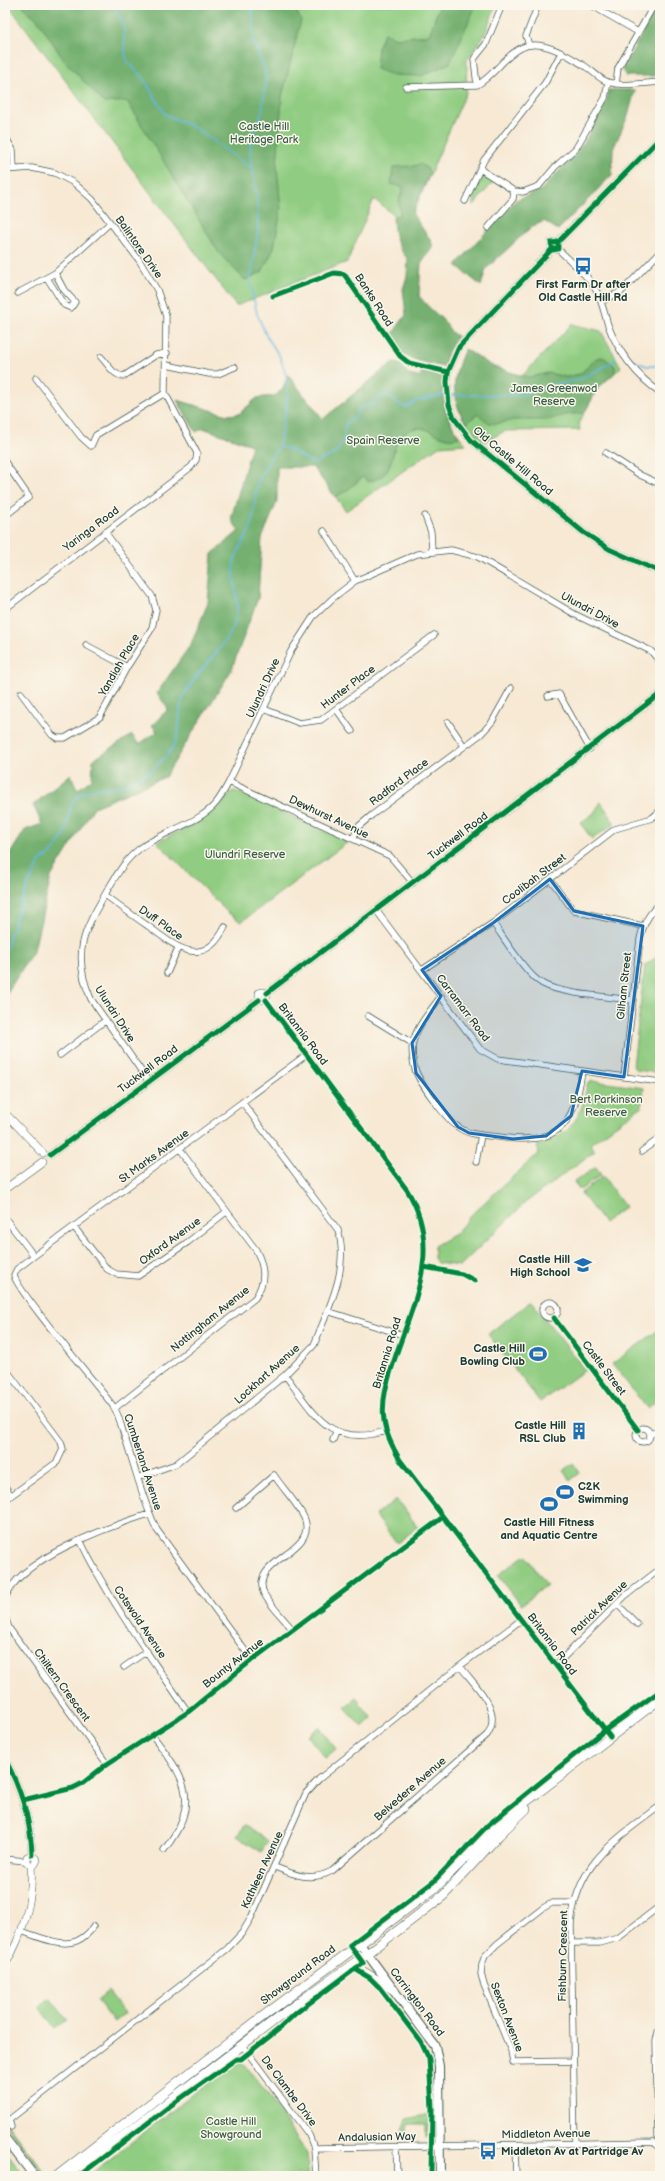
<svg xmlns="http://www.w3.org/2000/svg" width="665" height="2181" viewBox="0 0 665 2181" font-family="'Balsamiq Sans',sans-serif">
<rect width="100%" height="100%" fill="#fbf7ec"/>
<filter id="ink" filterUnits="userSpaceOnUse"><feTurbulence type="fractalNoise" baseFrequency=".025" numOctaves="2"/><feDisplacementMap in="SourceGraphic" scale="8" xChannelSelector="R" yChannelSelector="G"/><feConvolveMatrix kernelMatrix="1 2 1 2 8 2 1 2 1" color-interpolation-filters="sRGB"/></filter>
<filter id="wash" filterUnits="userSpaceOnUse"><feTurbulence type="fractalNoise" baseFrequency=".012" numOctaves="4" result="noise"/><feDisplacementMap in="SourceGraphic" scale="16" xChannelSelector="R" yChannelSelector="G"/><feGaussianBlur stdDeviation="0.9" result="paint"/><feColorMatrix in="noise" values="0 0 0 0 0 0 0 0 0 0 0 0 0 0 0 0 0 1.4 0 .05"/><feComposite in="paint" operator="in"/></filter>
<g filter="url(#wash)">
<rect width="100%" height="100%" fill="#f7e9d4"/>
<!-- green -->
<path fill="#90cc81" stroke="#58845a" d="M5 5H496L485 34 467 60 466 93 407 226 374 199 347 262 236 306 12 10 5 14Z
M485 177 494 181 473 206 474 194 480 179Z
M572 324 601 331 621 367 598 388 579 423 580 430 505 431 484 442C452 415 448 387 465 349L492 366 522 376Z
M288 375 338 439 442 380C442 404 449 427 466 444L439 446 346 511 313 467 203 428 196 432 177 400 227 415 239 414 257 398 275 396 283 389Z
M233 791 238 792 348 842 241 922 227 912 157 842 199 822 220 805Z
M601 802 615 824 592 839 580 823 593 814Z
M660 955V1073L636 1070 633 1066 645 965Z
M592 1081 644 1088 641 1108 638 1109 590 1144 595 1151 526 1202 460 1266 437 1263 434 1258V1246L455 1234 474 1212 539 1153 537 1146C570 1136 582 1118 587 1084Z
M596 1167 601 1175 580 1190 574 1182Z
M603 1176 625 1207 604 1223 581 1193Z
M531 1301 585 1370 540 1402 488 1334Z
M660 1329V1399L647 1408 612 1364Z
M573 1463 580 1473 571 1480 563 1471Z
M396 1499 418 1527 397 1543 375 1515Z
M525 1555 547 1585 521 1605 498 1575Z
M356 1698 372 1718 362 1727 345 1707Z
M319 1727 336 1749 325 1758 308 1736Z
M244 1825 268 1841 261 1852 237 1836Z
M108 1991 125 2013 114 2022 97 2000Z
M50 1998 67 2020 55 2029 39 2007Z
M236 2061 242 2062 264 2089 307 2154 308 2176H88Z
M430 2114 428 2136 426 2137V2124H408L406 2137H400L407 2119Z
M5 2121 46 2174 45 2176 5 2124Z
M5 2151 23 2174V2176H5Z"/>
<!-- forest -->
<path fill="#74b06f" stroke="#4a7652" d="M21 5H293L301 20 282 97 277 166 281 209 274 248 262 272 245 280 219 253 127 101 104 103 63 59 38 20Z
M440 5H476L450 63 421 76 392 75 376 69 378 48 384 33 396 38 429 35Z
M658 5H660V65L655 71V76H626L622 70Z
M609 90H635L628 116 613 149 612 175 558 230 544 221 530 228 486 269 481 286 456 265 516 200 541 190 564 166 584 143 607 100Z
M420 164 427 168 430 173 412 213 431 241 433 247 421 263 419 296C426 305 434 312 442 319 448 325 449 332 457 336L448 352 443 367C423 362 397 359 391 336L406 315 403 289 407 276 408 259C396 246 394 235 393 217L400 215 399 201 403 187 391 184 393 168C402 165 411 168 420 164Z
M465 349 492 366 522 376 530 377 548 373 567 377 580 374 597 358 603 357 615 366V373L598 388 584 413 565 415 547 420H514L495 424 489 423 477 414 466 424C450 396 452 378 465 349Z
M393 362 401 365 409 375 419 377 422 372 443 377C440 399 447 419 459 437 456 438 451 439 447 438 435 435 425 425 412 429 391 436 396 460 385 473 381 478 374 480 369 482L363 477 346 491 335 497 313 467H277V502L262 538 258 598 231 671 165 777 94 807 51 877 34 950 5 996V862L25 830 42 824 33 805 71 774 77 790 92 779 93 760 132 735 139 744 157 732 152 725 168 709 157 693 191 644 208 603 212 554 239 531 231 519 252 445 203 428 196 432 177 400 227 415 239 414 257 398 275 396 283 389 288 375 323 419Z"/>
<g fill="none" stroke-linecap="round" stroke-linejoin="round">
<!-- stream -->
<path stroke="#64b8e0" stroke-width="1.5" d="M114 5 124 27 125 54 128 62 144 79 165 114 197 129 251 168
M253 5V42L264 68 266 79 262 112 251 143 250 155 257 196 258 231 250 281 257 314 266 335 280 357 287 378V401L279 446
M629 359 647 366H660
M451 395H523L551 385 579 380 616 360
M5 951C15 921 24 889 40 862 42 858 46 858 50 855 55 850 60 841 64 835 72 821 64 805 81 794 93 786 107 789 120 786 141 780 166 762 175 743 183 728 177 712 183 698 195 670 229 647 236 618 241 600 231 581 234 563 237 549 247 539 251 526 255 513 254 499 257 486 258 478 273 453 279 447 295 447 300 460 315 463L334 454 339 448 343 441 346 423 356 417 357 411 362 407 372 405 379 398 387 395 402 406 407 407 416 401 445 395"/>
</g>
</g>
<g filter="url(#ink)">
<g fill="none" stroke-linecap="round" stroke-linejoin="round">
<!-- minor casing -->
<g stroke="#3f574c" stroke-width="7">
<path id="minor" d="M591 5 638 32
M529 45 526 36 538 5
M616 84 618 68 654 5
M477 85 474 59 486 44 502 5
M5 87 7 85
M406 87 477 85C494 76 503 57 521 48 539 38 568 55 583 65 592 70 599 79 608 82 624 87 644 83 660 82
M5 136 13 150 14 168
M480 169 514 191
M5 170 32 168 55 173 74 183 92 199 139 260 157 290 166 316 165 393 197 453 196 460 191 467 5 609
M465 201 484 160 545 83 561 53
M488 228 513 199 514 191 523 192 539 186 555 167 576 148 605 98 608 82
M558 249C571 262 587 274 596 290 602 301 604 313 608 325 617 350 637 377 660 392
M47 278 64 305 71 308 75 302 64 290 55 273
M18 293 55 273 110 223
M273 296 334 273 344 274 400 356 409 363 448 372
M602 301 622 291 660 252
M101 357C108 364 113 376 124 376L156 355 167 353
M167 365 209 374H218L235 367
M36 378 81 437 91 446 96 435 165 393
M606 453 640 475 660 484
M5 462 29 497 5 516
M425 516 431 532 432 551
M324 531 355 581
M86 645 127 667
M21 693 52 735 57 738H65L100 717 127 667 152 628 156 610 152 596 105 532
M548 696 559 694 590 749
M264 709 299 723 321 720 434 635
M336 709 352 731
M448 722 464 746
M229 782 390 856 413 883
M353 839 358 827 372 815 481 734 492 722 511 688
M550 879 574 911 643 926
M105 895C119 905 133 916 148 926 175 946 203 971 225 927
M376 910 480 1049 498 1059 513 1061 660 1082
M493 923C504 938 527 976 543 984 560 994 611 997 633 1000
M422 970 493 923 615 829 652 818 660 811
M167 973 178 948
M441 996C431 1010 417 1026 413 1042 411 1051 413 1064 416 1072 422 1086 446 1119 458 1127 470 1136 485 1135 499 1137 558 1146 574 1127 582 1071
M266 1000 407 1190C443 1248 414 1301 395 1358 388 1379 381 1399 384 1421 386 1435 393 1448 400 1460L610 1737
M368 1016 412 1043
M60 1055 106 1020
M624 1077 640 939C643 925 648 913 660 904
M149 1082 91 999C71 954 84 930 107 891 116 876 124 861 138 850 160 832 199 824 216 803 221 797 225 789 229 782L291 651 313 617 333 598 355 581 417 554 451 550 478 557 576 615 651 651 660 662
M642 1151 660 1138
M476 1162 481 1135
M5 1218 34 1256
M74 1227 107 1269 116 1274 138 1276 188 1242 226 1212
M424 1267 462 1274 475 1281
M542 1310a8 8 0 1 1 16 0a8 8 0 1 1-16 0Z
M327 1311 403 1335
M554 1318 638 1430
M5 1368 61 1442 63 1449 57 1462 5 1500
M285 1375C315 1414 329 1448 386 1431
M115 1408 255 1298C266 1281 265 1268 256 1250L180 1149
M636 1435a7 7 0 1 1 14 0a7 7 0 1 1-14 0Z
M650 1434 660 1431
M333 1440 336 1432
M139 1477 176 1464 285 1375 314 1345C328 1309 350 1269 338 1230L242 1102
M5 1486 11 1496
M236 1508 274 1475C282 1488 300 1506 305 1520 316 1553 249 1560 264 1594 271 1606 284 1619 293 1630
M80 1540C109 1601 150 1656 188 1712
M5 1599C17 1559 111 1526 149 1514
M617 1604 637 1624
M5 1617 9 1628 107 1764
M252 1660 157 1530C142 1500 135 1466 124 1435 121 1426 119 1414 113 1406 99 1386 15 1289 14 1275L17 1269 34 1256 306 1055
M556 1665 625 1596 660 1569
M124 1667 147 1651
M152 1735C185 1777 202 1802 164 1850
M23 1800 73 1788 83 1783 107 1764 188 1712 252 1660 443 1517
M5 1859 26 1861
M275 1867C295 1875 311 1882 332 1871L487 1735C504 1710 475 1686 460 1666
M21 1931C49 1940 74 1955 94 1926
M572 1943H600L618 1938 660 1906
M242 2045 309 2135 314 2148 316 2176
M573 2061 513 2062 511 2051 484 1985 481 1974 482 1964 485 1956 497 1944 543 1908 552 1903H574
M5 2118 9 2120 11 2127
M9 2120 227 1949 242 1933 251 1918 306 1793 319 1779 460 1666 521 1620
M658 2137 656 2041 660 2023
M653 2142 657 2146H660
M575 2144 571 1925C576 1863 615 1840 660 1806
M515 2145 516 2176
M396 2147 397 2176
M314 2148 653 2142"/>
</g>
<!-- tertiary casing -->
<g stroke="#3f574c" stroke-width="8">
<path id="tertiary" d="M558 242V249L553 250 551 243 558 242 660 138
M552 249 459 347 448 372 447 382 449 405 454 418 471 440 583 532 609 549 660 572
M267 993 660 694
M259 1000H266L267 993
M259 1000V993L263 992 267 993
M5 1113 43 1153
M50 1155 259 1000
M5 1189 42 1162
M5 1759C21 1789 31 1821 32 1855
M31 1866 26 1861 27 1857 32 1855
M31 1866 35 1864 37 1860 32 1855
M5 1965C22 1937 34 1899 31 1866"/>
</g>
<!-- secondary casing -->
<g stroke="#3f574c" stroke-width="10">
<path id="secondary" d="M360 1944 435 2046 439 2066 440 2176
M5 2138 34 2176"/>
</g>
<!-- primary casing -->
<g stroke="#3f574c" stroke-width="10">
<path id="primary" d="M352 1965 394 1990
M57 2176 254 2023 435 1888 510 1814 660 1699
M71 2176 284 2013 367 1954 443 1896 499 1835 526 1809"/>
</g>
<!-- minor -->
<use href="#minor" stroke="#fff" stroke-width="5.5"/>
<!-- tertiary -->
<use href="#tertiary" stroke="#fff" stroke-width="7"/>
<!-- secondary -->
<use href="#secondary" stroke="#fff" stroke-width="8"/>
<!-- primary -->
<use href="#primary" stroke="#fff" stroke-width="9"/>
<!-- cycleway casing -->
<g stroke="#fbf7ec" stroke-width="8">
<path id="cycleway" d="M558 242V249L553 250 551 243 558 242 660 138
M552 249 459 347 448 372 447 382 449 405 454 418 471 440 583 532 609 549 660 572
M273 296 334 273 344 274 400 356 409 363 448 372
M267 993 660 694
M266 1000 407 1190C443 1248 414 1301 395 1358 388 1379 381 1399 384 1421 386 1435 393 1448 400 1460L610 1737
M50 1155 259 1000
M424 1267 462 1274 475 1281
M554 1318 638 1430
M5 1759C21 1789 31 1821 32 1855
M23 1800 73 1788 83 1783 107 1764 188 1712 252 1660 443 1517
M355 1969 370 1978 379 1987 421 2042 429 2059 432 2108 431 2176
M79 2176 170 2106 236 2059H241L279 2029 296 2013 363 1963 350 1945 433 1882 488 1825 600 1734 660 1691"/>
</g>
<!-- cycleway -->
<use href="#cycleway" stroke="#00873e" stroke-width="5"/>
</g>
</g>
<!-- marked area -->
<path fill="#1f6fb2" fill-opacity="0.2" stroke="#1f6fb2" stroke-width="3" stroke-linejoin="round" d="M550 879 574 911 643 926 624 1077 582 1071 571 1116 546 1136 513 1139 469 1133 458 1127 416 1073 412 1043 441 996 422 970 493 923Z"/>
<!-- icons -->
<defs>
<g id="bus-bare" transform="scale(1.38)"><path d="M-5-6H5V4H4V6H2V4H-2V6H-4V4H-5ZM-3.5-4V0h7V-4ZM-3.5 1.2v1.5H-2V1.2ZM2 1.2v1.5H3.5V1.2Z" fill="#1f6fb2" stroke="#fbf7ec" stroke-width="2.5" paint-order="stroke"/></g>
<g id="school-bare" transform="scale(1.38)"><path d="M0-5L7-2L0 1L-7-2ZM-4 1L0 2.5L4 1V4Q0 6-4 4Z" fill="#1f6fb2" stroke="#fbf7ec" stroke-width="2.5" paint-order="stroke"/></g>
<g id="stadium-bare" transform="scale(1.38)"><path d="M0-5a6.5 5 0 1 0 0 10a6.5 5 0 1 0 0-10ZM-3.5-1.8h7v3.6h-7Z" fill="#1f6fb2" stroke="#fbf7ec" stroke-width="2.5" paint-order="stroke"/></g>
<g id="building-bare" transform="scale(1.38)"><path d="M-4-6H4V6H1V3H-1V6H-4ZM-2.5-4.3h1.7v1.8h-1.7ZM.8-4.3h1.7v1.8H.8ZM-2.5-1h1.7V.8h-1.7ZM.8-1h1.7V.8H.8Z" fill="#1f6fb2" stroke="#fbf7ec" stroke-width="2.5" paint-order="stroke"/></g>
</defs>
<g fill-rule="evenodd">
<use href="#bus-bare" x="583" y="266"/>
<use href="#school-bare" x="583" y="1265"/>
<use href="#stadium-bare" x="538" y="1354"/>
<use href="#building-bare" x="579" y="1431"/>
<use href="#stadium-bare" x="565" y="1492"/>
<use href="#stadium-bare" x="549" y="1504"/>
<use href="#bus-bare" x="488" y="2151"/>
</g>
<g text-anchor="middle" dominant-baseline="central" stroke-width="3" stroke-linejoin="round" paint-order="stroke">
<!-- park labels -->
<g font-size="11" fill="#3b6147" stroke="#fbf7ec">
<text x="264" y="126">Castle Hill<tspan x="264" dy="13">Heritage Park</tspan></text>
<text x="554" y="388">James Greenwod<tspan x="554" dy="13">Reserve</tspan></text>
<text x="383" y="440">Spain Reserve</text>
<text x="245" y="854">Ulundri Reserve</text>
<text x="606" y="1099">Bert Parkinson<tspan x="606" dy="13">Reserve</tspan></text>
<text x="231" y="2121">Castle Hill<tspan x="231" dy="13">Showground</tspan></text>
</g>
<!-- street labels -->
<g font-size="11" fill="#1f3d34" stroke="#fbf7ec">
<text transform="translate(139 247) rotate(55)">Balintore Drive</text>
<text transform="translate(374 300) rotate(57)">Banks Road</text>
<text transform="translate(513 461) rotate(40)">Old Castle Hill Road</text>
<text transform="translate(91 529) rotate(-37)">Yaringa Road</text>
<text transform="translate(590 610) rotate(28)">Ulundri Drive</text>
<text transform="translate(119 665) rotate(-60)">Yandiah Place</text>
<text transform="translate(348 687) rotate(-37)">Hunter Place</text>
<text transform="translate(263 688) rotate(-65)">Ulundri Drive</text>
<text transform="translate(399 782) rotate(-37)">Radford Place</text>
<text transform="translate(329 817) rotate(25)">Dewhurst Avenue</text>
<text transform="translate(458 836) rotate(-37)">Tuckwell Road</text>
<text transform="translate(534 879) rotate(-37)">Coolibah Street</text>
<text transform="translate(161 923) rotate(35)">Duff Place</text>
<text transform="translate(624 986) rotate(-84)">Gilham Street</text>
<text transform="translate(463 1008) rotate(53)">Carramarr Road</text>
<text transform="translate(115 1014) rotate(57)">Ulundri Drive</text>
<text transform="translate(303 1034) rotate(53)">Britannia Road</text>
<text transform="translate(148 1069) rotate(-37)">Tuckwell Road</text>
<text transform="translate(154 1156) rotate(-36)">St Marks Avenue</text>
<text transform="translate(170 1241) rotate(-36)">Oxford Avenue</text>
<text transform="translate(210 1319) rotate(-39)">Nottingham Avenue</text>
<text transform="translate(387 1353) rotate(-73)">Britannia Road</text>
<text transform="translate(604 1368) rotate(53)">Castle Street</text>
<text transform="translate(267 1374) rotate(-42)">Lockhart Avenue</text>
<text transform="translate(143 1462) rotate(72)">Cumberland Avenue</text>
<text transform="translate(599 1608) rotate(-44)">Patrick Avenue</text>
<text transform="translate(140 1622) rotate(56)">Cotswold Avenue</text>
<text transform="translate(552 1644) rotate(53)">Britannia Road</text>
<text transform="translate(233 1663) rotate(-38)">Bounty Avenue</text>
<text transform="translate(62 1685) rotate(54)">Chiltern Crescent</text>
<text transform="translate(410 1789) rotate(-41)">Belvedere Avenue</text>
<text transform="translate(262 1870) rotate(-65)">Kathleen Avenue</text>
<text transform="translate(563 1956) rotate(-89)">Fishburn Crescent</text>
<text transform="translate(298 1975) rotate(-37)">Showground Road</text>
<text transform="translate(417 2002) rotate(53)">Carrington Road</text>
<text transform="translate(507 2017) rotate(69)">Sexton Avenue</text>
<text transform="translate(289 2091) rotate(53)">De Clambe Drive</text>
<text transform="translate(546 2134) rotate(-1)">Middleton Avenue</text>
<text transform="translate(377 2137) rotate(-1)">Andalusian Way</text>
</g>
<!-- poi labels -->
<g font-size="11" font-weight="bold" fill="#1f3d34" stroke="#fbf7ec" text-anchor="end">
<text x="583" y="284" text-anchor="middle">First Farm Dr after<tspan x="583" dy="13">Old Castle Hill Rd</tspan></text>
<text x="570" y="1259">Castle Hill<tspan x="570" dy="13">High School</tspan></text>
<text x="525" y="1348">Castle Hill<tspan x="525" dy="13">Bowling Club</tspan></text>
<text x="566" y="1425">Castle Hill<tspan x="566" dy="13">RSL Club</tspan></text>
<text x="578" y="1486" text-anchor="start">C2K<tspan x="578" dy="13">Swimming</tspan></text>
<text x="549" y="1522" text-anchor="middle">Castle Hill Fitness<tspan x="549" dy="13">and Aquatic Centre</tspan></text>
<text x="501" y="2151" text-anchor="start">Middleton Av at Partridge Av</text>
</g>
</g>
<!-- margin -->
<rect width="665" height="2181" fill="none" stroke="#fbf7ec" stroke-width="20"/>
</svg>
